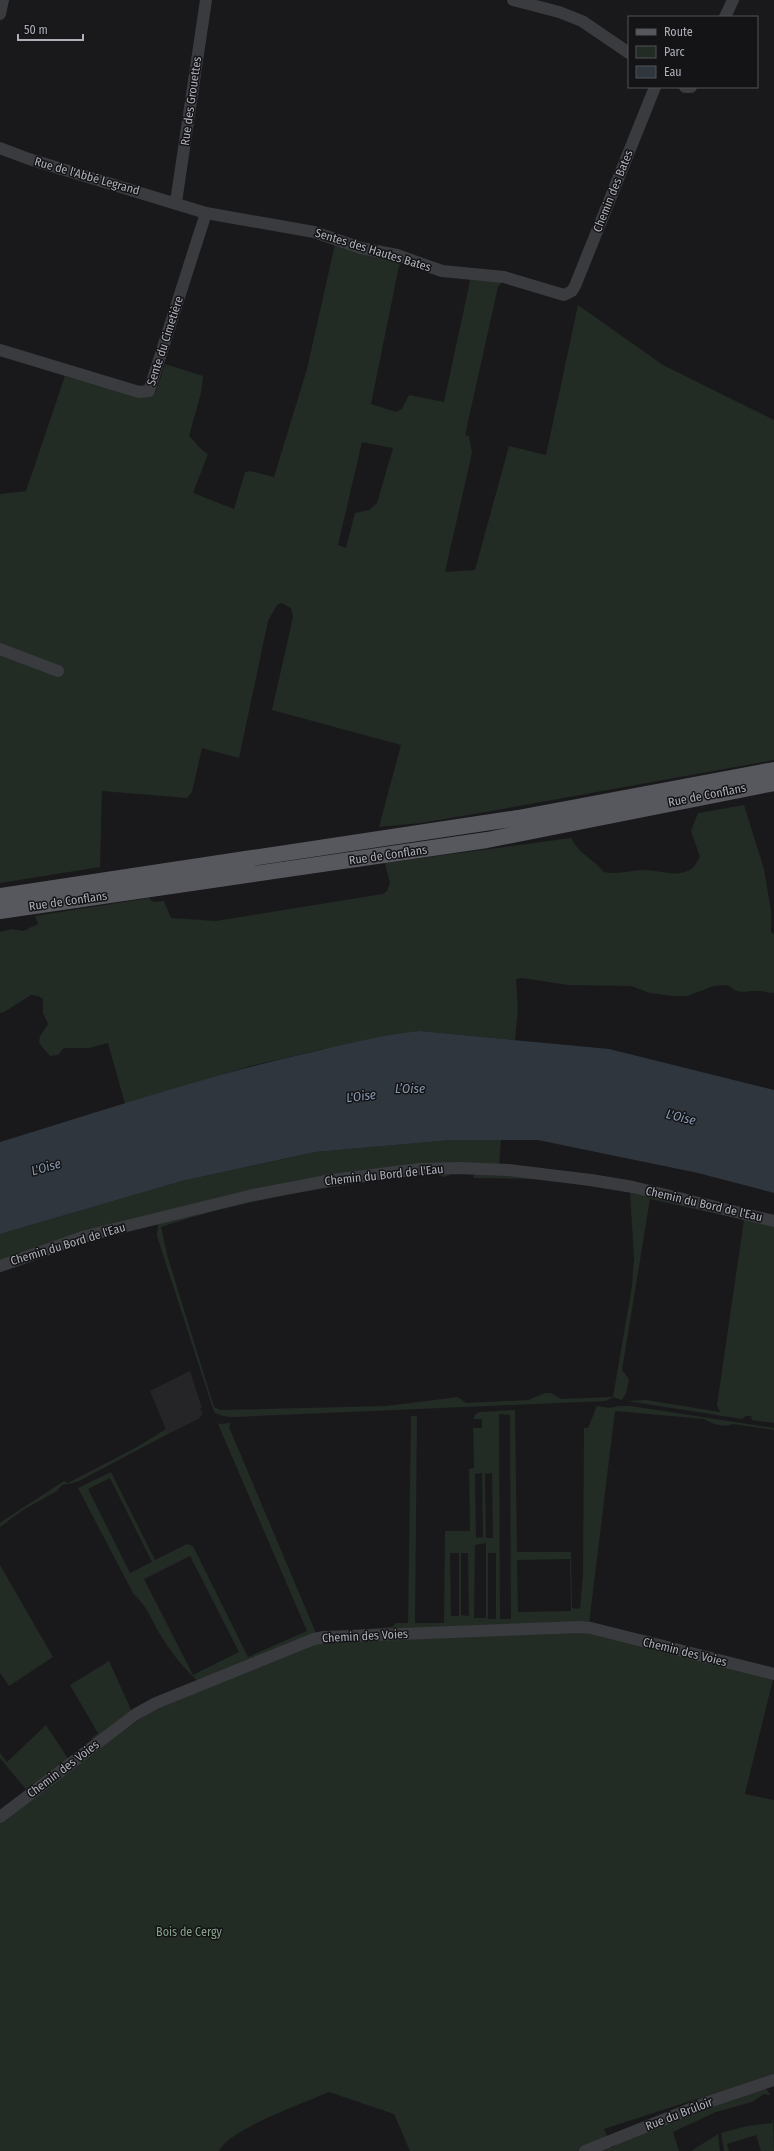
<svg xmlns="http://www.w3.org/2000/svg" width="774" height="2151" viewBox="0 0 774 2151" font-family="'Fira Sans Condensed',sans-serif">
<rect width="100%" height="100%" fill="#19191b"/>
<!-- built -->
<path fill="#252528" d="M190 1371 202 1408 199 1409 203 1412 200 1418 168 1434 150 1391Z"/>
<!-- green -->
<path fill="#232b25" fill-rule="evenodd" d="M335 244 350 250 401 263 399 266 371 404 396 412 402 409 409 395 444 402 470 281 472 278 503 281 498 287 465 435 469 436 472 453 445 572 475 570 509 446 546 455 578 305 663 365 774 420V760L486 812 421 823 379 827 401 745 272 710 293 617 291 608 282 603 277 605 268 621 239 758 202 748 192 792 187 798 102 791 100 867 0 883V494L26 491 65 376 140 397 155 394 165 364 203 376 201 393 189 436C196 442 200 450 208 454L193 493 234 509 245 472 250 471 274 477 307 369ZM362 442 393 448 377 503 369 510 355 513 346 548 338 545Z
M744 805 764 869 771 911V932L774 934V993C767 993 761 990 755 991 741 991 740 995 728 985L714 986 687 996H673L650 993 631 986 568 985 522 978 516 979 518 1009 515 1040 420 1031 342 1045 250 1066 125 1104 108 1043 89 1048H64L58 1055 50 1056 39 1043 40 1036 48 1024 43 1013V999L38 996 31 995 4 1012 0 1013V932L12 929 23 931 38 924 35 916 149 898 153 902 164 901 171 918 216 921 383 894 387 891 390 883 385 863 571 838C578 853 593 859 604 872 621 875 629 870 644 870 657 870 672 876 685 872 693 870 696 864 700 857L691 831 698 813Z
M451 1140H501L499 1166H425L154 1214 84 1231 0 1263V1234L182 1181 315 1152Z
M450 1169 543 1176 608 1185 774 1225V1423L752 1420 751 1416H746L742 1419 627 1401 646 1400 720 1412 717 1405 744 1220 650 1199 622 1370 629 1379 626 1393 622 1400 613 1397 606 1401 256 1416C243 1416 225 1420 214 1412L157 1236 158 1223 164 1219C258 1195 353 1174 450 1169ZM473 1172 474 1178 539 1179 630 1192 634 1259 632 1286 613 1397 561 1399 551 1393H545L528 1400 466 1403 458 1397 386 1406 220 1410 214 1407 168 1258 161 1227C230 1204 301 1191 372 1181 392 1178 426 1169 444 1177L455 1173Z
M597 1406 609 1408 619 1406H631L774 1428V1430L733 1424C723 1428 713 1424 704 1419L615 1411 589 1624 649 1636 768 1668 774 1675 745 1794 774 1800V2074L604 2129 612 2148 627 2136 744 2095 766 2089 771 2095 764 2094 752 2102 716 2112 673 2132 679 2151H410L394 2114 329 2092C305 2103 229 2129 219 2151H0V1821L154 1709 308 1640 584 1625 318 1634 200 1683C184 1669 172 1654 161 1636 152 1622 147 1605 134 1595L78 1488 111 1472 155 1560 187 1544 193 1546 248 1657 307 1631 218 1424 231 1423 229 1427 316 1633 392 1627 396 1623H408L411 1416H417L415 1623H444L445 1531H470L469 1469 474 1468 473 1419 476 1414 479 1412 515 1410 517 1552H571L572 1608 580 1609 583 1575 584 1428H588ZM499 1414 510 1415 511 1619H500ZM473 1419H482V1428H473ZM482 1473 483 1537 476 1538 475 1474ZM492 1473 493 1538H486L485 1474ZM110 1478 152 1562 130 1573 88 1489ZM486 1543V1618H474L475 1545ZM450 1553H459V1616H451ZM461 1553H468L469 1616 461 1615ZM488 1553H496V1619H488ZM190 1556 239 1652 193 1675 144 1579ZM570 1559 571 1611 518 1612 517 1560Z
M166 1429 168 1434 77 1482 62 1485 57 1491 23 1510 0 1527V1523L4 1520 64 1481 68 1483 137 1447Z
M0 1565 53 1657 9 1686 0 1673Z
M109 1661 133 1714 97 1739H91L98 1733 70 1685Z
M46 1725 69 1760 28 1792 0 1758V1753L7 1762Z
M773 2117 774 2151H761L756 2135 727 2144 729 2151H724L721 2133 747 2126 772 2123Z
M718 2134 720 2151H691Z"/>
<!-- water -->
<path fill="#30363e" d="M420 1031 609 1049 774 1090V1193L698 1173 538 1140H451L315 1152 182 1181 0 1234V1142C102 1111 204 1076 308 1053 345 1044 382 1035 420 1031Z"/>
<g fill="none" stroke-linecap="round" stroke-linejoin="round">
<!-- minor -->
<path stroke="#3a3b3f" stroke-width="12" d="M513 0 559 12 582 21 629 53
M0 14 3 0
M725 17 733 0
M685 87H691
M0 148 29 159 206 213 314 232 361 248 397 255 442 271 504 277 564 295 572 291 575 286 655 87
M176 202 206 0
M0 350 139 392 149 391 206 213
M0 649 58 671
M0 1266 86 1236 253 1195 332 1180 420 1169 459 1168 508 1170 591 1180 633 1187 774 1221
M0 1817 136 1714 156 1703 314 1639 324 1637 579 1627 591 1628 774 1674
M585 2151 705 2103 774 2080"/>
<!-- major -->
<path stroke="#57575e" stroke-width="16" d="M0 896 518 818 774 770
M0 911 487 840 774 783"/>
</g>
<g text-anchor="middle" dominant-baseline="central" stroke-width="3" stroke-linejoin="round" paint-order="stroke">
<!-- street labels -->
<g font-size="12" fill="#adafb9" stroke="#141416">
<text transform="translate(191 101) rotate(-82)">Rue des Grouettes</text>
<text transform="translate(87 176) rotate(16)">Rue de l'Abbé Legrand</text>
<text transform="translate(613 191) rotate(-68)">Chemin des Bates</text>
<text transform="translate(373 250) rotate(17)">Sentes des Hautes Bates</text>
<text transform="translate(165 341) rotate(-72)">Sente du Cimetière</text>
<text transform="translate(707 795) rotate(-11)">Rue de Conflans</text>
<text transform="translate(388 855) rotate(-8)">Rue de Conflans</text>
<text transform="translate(68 901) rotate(-8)">Rue de Conflans</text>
<text transform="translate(384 1175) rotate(-6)">Chemin du Bord de l'Eau</text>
<text transform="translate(704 1204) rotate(13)">Chemin du Bord de l'Eau</text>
<text transform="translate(68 1244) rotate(-17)">Chemin du Bord de l'Eau</text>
<text transform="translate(365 1636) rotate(-3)">Chemin des Voies</text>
<text transform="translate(685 1652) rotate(14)">Chemin des Voies</text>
<text transform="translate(63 1769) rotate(-37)">Chemin des Voies</text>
<text transform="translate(679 2114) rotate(-21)">Rue du Brûloir</text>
</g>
<!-- park labels -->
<g font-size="12" fill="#85a28a" stroke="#141416">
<text x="189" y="1932">Bois de Cergy</text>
</g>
<!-- water labels -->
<g font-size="13" font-style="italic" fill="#8799b1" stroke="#141416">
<text x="410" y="1088">L’Oise</text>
<text transform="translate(361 1096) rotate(-7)">L'Oise</text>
<text transform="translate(681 1117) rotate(14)">L'Oise</text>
<text transform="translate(46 1167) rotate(-16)">L'Oise</text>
</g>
</g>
<!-- legend -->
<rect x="628" y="16" width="130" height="72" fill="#141416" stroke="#515257"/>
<rect x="636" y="29" width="20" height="6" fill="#57575e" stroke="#515257"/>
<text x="664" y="36" font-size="12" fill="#adafb9">Route</text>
<rect x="636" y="46" width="20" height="12" fill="#232b25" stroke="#515257"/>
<text x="664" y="56" font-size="12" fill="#adafb9">Parc</text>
<rect x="636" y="66" width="20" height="12" fill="#30363e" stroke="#515257"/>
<text x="664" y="76" font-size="12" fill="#adafb9">Eau</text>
<!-- scale -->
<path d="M18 34v6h65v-6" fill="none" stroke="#adafb9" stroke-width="2"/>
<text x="24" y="34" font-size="12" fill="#adafb9" stroke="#141416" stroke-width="3" paint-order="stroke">50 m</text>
</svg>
